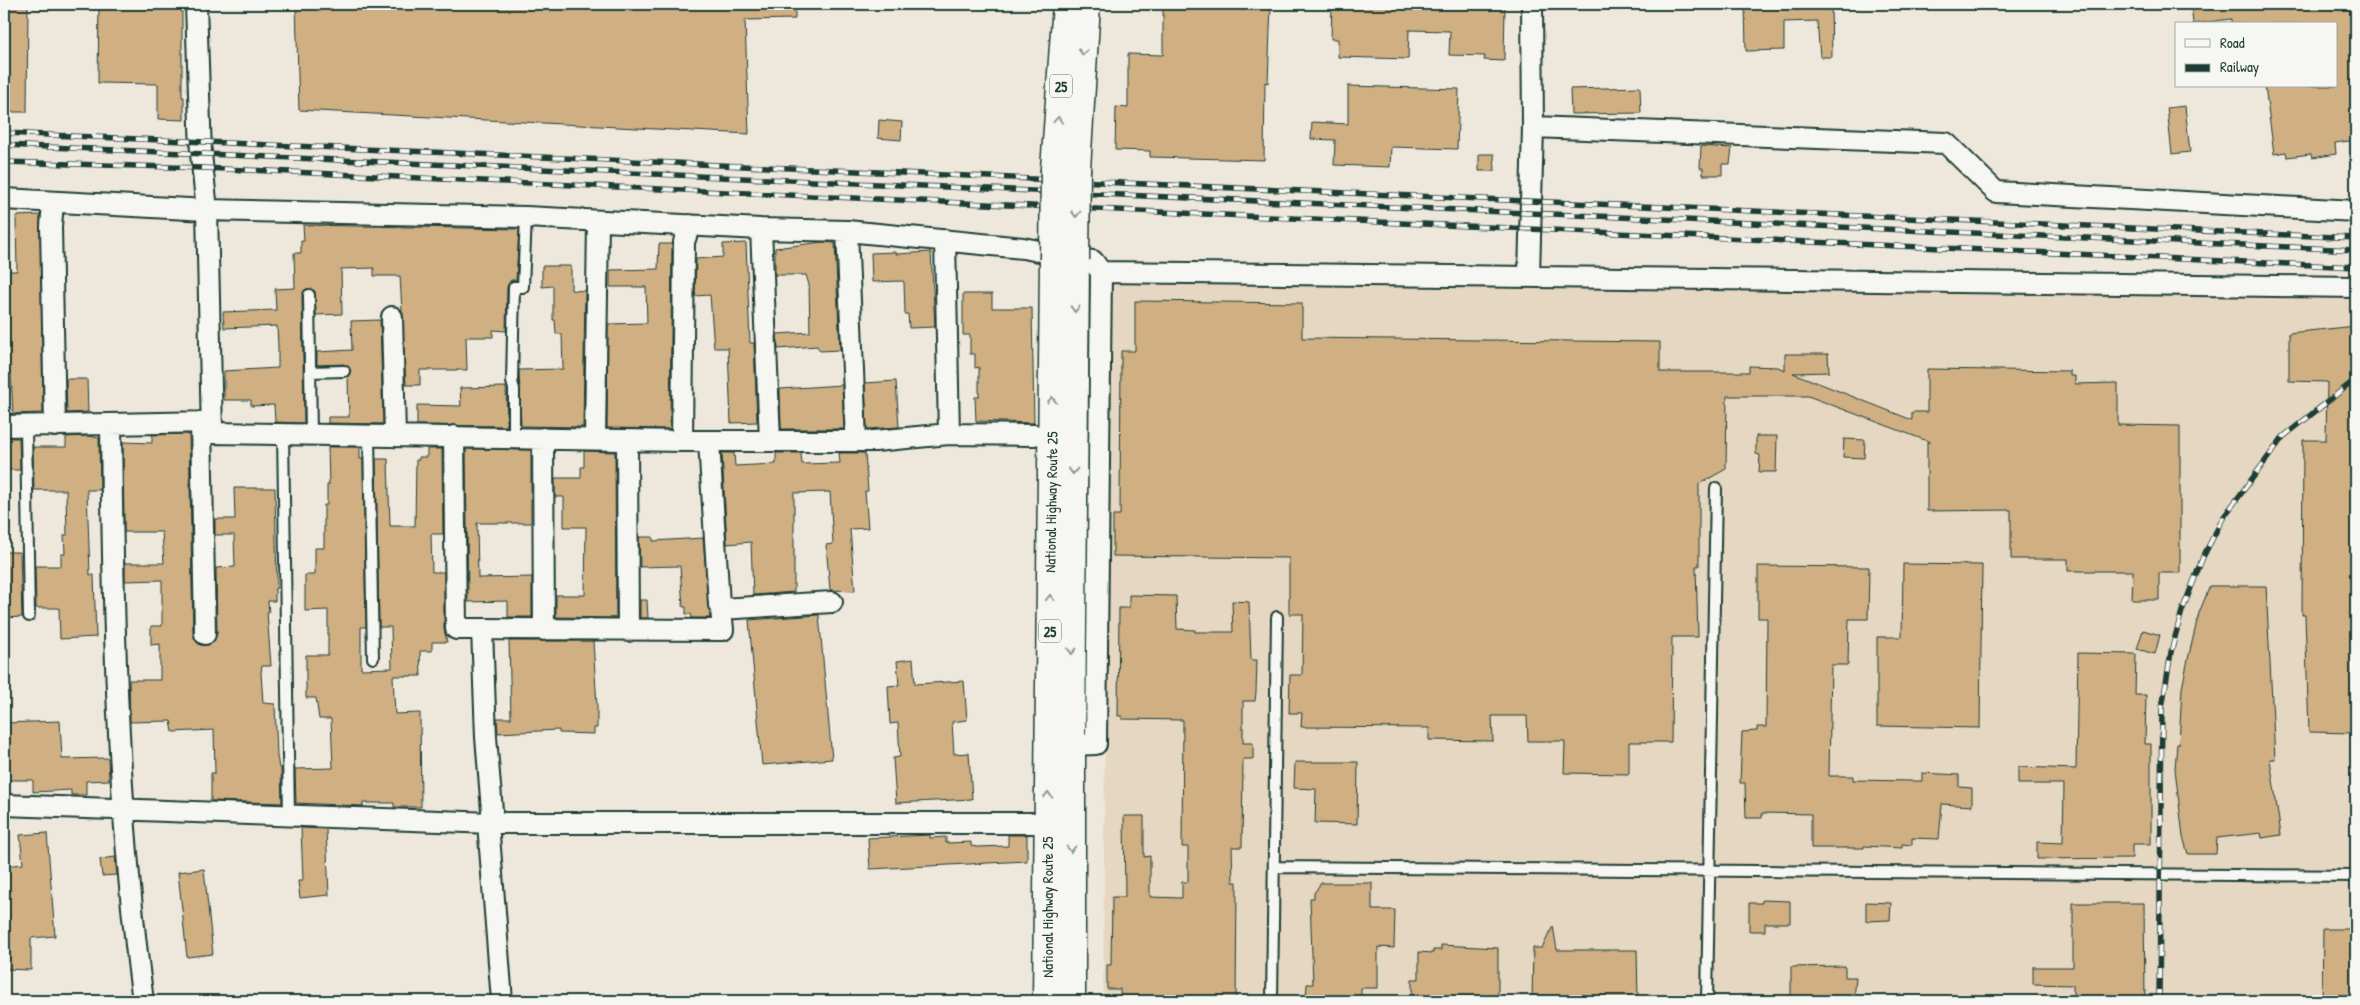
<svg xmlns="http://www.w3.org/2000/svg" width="2360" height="1005" viewBox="0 0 2360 1005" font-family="'Patrick Hand',sans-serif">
<rect width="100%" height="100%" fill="#eee8dc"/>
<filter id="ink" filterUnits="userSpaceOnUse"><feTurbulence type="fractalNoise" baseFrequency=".02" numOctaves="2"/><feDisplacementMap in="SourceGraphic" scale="10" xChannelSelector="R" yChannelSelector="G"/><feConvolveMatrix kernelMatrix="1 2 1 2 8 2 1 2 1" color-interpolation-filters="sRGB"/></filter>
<g filter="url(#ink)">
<!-- built -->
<path fill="#e5d7c1" d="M1115 281 2356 293V1001H1103L1108 292Z"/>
<!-- building -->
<path fill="#d0af83" stroke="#1f3d34" d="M4 4H28L27 112H4Z
M99 4H182V97H184V120L158 119V84L98 83Z
M296 4H795V19L745 20 749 134 299 110Z
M1219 4H1271L1268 83 1265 82 1264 160 1150 157V151L1115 150 1116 107 1128 108V54L1163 55V6H1219Z
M1332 4H1505L1504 61 1484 60 1485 56 1449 55 1450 31 1409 30 1408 59 1338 57V39H1331Z
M1745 4H1831L1832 57H1820L1817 21 1784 22V50L1746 51Z
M2191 4H2356V140L2335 143 2336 154 2312 158 2311 154 2287 157 2286 152 2274 154 2265 86H2336V24H2231V19L2193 24Z
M1348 86 1459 89 1457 149 1391 147 1390 167 1334 165 1335 140 1311 139 1312 122 1348 124Z
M1640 87 1641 113 1571 114 1570 89Z
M2185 106 2190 152 2172 154 2167 108Z
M879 120 902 122 901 140 878 138Z
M1701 146 1732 148 1730 164H1722V175H1703V168H1700Z
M1479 154H1494L1495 171H1479Z
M40 215 43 413 6 414H13L11 374H4V271H17L16 216Z
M303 225 519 229 516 280H511L507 287 506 331 493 330V337H466L467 370H420V385H406L400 276H374V268L341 269 342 314 316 315 315 291 306 289 302 295 304 423 275 422 274 405 251 406V400H224V371L278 368V346L277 326 224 328 223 312 276 310 275 289 295 288 294 253H301V241H304Z
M822 242 835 243 840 350 820 351 817 346 778 349 777 334 810 332 809 285 806 275H775V248Z
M746 243 750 343H754L757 422 731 423 728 348H714L710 295 695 296 696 259 723 257V244Z
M659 244H672L670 429 607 428 608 324 647 323 646 287H610V270L658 269Z
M896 252V254L931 252 935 327 909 328 908 314H905L904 282 902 281 872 282 871 253Z
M542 266H571V290L585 291 583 427 521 426 519 370 563 369 562 334H556L555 320H553V286L542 287Z
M963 294H992V308H1032L1034 423 976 421 975 397H979V367L975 368V354H970V335H963Z
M1135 301 1302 303V338L1660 342V372H1749V366L1778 367 1785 370V354H1828L1829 372 1793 373 1912 420V412H1927V369L2070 371V376H2075V384L2118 383V425L2180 426V573H2159V600H2132L2133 571H2068V559H2011V510L1927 511V442H1930L1808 396H1727L1726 469 1699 484V566H1696L1698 637H1672L1671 742H1629V774L1564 773 1565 741H1528L1527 716H1492L1493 741 1429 740V728L1301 727 1302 713H1289L1290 675H1302L1303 614H1289V558L1113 556V515H1120L1121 351H1135Z
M380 320 383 424 328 423V417H349L348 377 351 370 344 364 317 365V352L352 350 351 321Z
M2356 326V685H2354V733L2309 732 2305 615H2302L2303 440H2326L2327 382 2289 381V333Z
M66 379H87L88 412 67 413Z
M896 381 899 427 867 429 865 383Z
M842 385 844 429H781L780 389Z
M506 387 507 426 417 425V405L461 406 460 388Z
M189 434 193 634 200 645 211 644 217 634 216 568 235 567 234 535H215V519H235L234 488H275L277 588H275V601H268L269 612H267L271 666H262L261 673 263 703 275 704 277 756 279 768H281L282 803 211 801V773H215L214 730 173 732 171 721 130 722 129 680H160V644L151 645V626H162V580L125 581V563H164L162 532H124L123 442 152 443V435Z
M89 436 99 438 100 490H87L90 575H94L96 637 60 639 59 608H36L35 566H61V554H65L64 535H67L66 490H34L33 447H66V437Z
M1756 436H1777L1776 472H1759L1760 455 1756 454Z
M6 438H19L20 470H4Z
M1844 439 1865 440 1864 458 1843 457Z
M328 447H360V459H363L366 627H361V669L392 668 391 627H379L376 459H388L390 526H415L416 460H419V457H427V449H442L443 534H431L432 572H444V629L447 642H432V651H420L421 676H393L395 714 420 713 421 807H394V803H363V806L296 803 295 769 333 768 331 719H319L316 698H306V655H328V610L305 611V575H315V548H324V505H327V485H329Z
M466 449 531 450V523H477L478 578 532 577V617H508V601L468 602Z
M584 451 615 452 616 618 556 617V595H585L586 527H564V497H555V478H581V467H584Z
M722 453H734L735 466 776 464V453H801L802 464 840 463 839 453H865L868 491H865L868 528 850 529 855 591 830 590 826 545 833 544 830 492 794 493V592L753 595 751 542 727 544Z
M639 537H653V541L703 538 710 618H692L691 614H686V607H683L680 566 640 567Z
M4 552H20L22 617 4 618Z
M1903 564 1982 565 1980 728 1877 726V637H1902Z
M1758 566 1869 567 1868 619H1849L1848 665H1831L1829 776H1853V780L1909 781H1922V773L1959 775V787L1972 788V806L1942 804 1939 839 1912 838V845L1902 844V848L1864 846V848H1811V814L1762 813V818H1746L1745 783H1740L1742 732 1757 731V727H1766L1767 618H1758Z
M2210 586H2266L2275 759H2270L2281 835 2262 838 2261 833 2217 838 2216 854H2188L2183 837 2175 769 2177 744H2179L2182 688 2188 659 2199 613Z
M1129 595 1176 596 1177 629 1195 630V632H1233L1232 601 1249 602 1251 660H1257L1256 692 1255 701H1243V743H1253V759H1243L1242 847H1232L1233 882H1237L1236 1001H1120V989H1107V965H1111L1112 897H1125L1124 816H1144V857L1150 856V897L1182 898V882H1188V847H1182L1183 720 1122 719V716H1118L1119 608H1129Z
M640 600H647L648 618H640Z
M819 615 832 759 762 765 749 620Z
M2143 630 2160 635 2155 654 2137 649Z
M509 641H593L597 706V728H594V734L559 733V730L498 733 497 718H511Z
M2078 653 2136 654 2135 695H2146L2145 744H2151V844H2132V858L2037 859V842L2063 843 2064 784H2018V767L2076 769Z
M913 659 915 684 964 681 967 720 952 722 954 754 969 753 972 799 896 803 893 758 900 757 898 723 890 724 888 686 899 685 897 661Z
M60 721 62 759 108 758 109 780 86 781V795H71V790L33 792V780H4V723Z
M1295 762H1358L1357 824 1315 823 1316 789 1294 788Z
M301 828 326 829 329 895 300 898 298 881H303Z
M47 833 55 936 31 938V970L5 969 4 866 23 864 20 835Z
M930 835V838L946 837V843L971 842V846L977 847 1008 846V835H1027V861L870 869 868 838Z
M115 857 117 875 102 876 100 859Z
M204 869 213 954 187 957 178 872Z
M1321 883H1372V910H1395L1394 948 1378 947V988H1361V1001H1309L1306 999 1307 984H1313L1310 898H1314V893Z
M1762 900 1790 901V923H1765V931H1749V903H1762Z
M1866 902 1891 903 1890 920 1866 921Z
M2073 903H2144L2145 1001H2073V985L2033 984V967H2073Z
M1553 926 1557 950H1637L1638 1001H1532L1533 948H1542Z
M2323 929H2356V1001H2322Z
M1441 945 1498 948V1001H1412V979H1419V952L1433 953V950H1441Z
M1845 966V977H1856L1854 1001H1791V967Z"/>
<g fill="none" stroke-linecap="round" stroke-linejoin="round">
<!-- lane casing -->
<g stroke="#1f3d34" stroke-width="14">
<path id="lane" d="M309 295 311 434
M310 372 344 371
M26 426 29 616
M283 434 289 817
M369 436 373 658
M514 437V389L512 382 514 287H523L526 217
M1275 867 2356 876
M1272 1001 1277 617
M1707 1001 1716 488"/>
</g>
<!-- street casing -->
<g stroke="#1f3d34" stroke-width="24">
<path id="street" d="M196 4 201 154 207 210 212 433 682 441H875L949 434 1035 435
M1533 127 1946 143 1996 192 2356 211
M4 199 207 210 526 217 761 229 847 231 1023 248 1093 261 1101 272 1096 744 1071 745
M53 202 51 227 55 426
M761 229 770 440
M847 231 856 441
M945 240 949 434
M1101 272C1519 275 1938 283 2356 287
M1529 275 1533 127 1532 4
M392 317 395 436
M201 422 205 634
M111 424C113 617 117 810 143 1001
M4 426 212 422
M454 436 456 629H482L486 737 493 823
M543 438 544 630
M595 439 598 221
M627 440 628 631
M682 441 684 242 690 225
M709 441 719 605 721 609
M482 629 723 630 721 609 832 602
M4 805 493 823H1047
M488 823 502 1001"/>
</g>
<!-- highway casing -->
<g stroke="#1f3d34" stroke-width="31">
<path id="highway" d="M1055 169 1067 4
M1076 169 1086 4
M1047 1001 1054 260
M1071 1001V745L1075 260"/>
</g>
<!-- lane -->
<use href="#lane" stroke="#f6f6f2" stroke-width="10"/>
<!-- street -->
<use href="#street" stroke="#f6f6f2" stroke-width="20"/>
<!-- highway -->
<use href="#highway" stroke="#f6f6f2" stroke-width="28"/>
<!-- rail casing -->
<g stroke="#1f3d34" stroke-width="5.5">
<path id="rail" d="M4 133 2356 238
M4 145 2356 250
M4 162 203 168 2356 267
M2159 1001 2162 708 2171 652 2182 611 2203 557 2223 518 2283 437 2356 379"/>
</g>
<!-- rail -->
<use href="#rail" stroke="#f6f6f2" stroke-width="4" stroke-dasharray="11" stroke-linecap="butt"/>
<!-- highway-bridge casing -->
<g stroke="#1f3d34" stroke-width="31" stroke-linecap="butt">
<path id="highway-bridge" d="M1054 260 1055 169
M1075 260 1076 169"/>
</g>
<!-- highway-bridge -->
<use href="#highway-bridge" stroke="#f6f6f2" stroke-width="28"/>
</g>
<!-- one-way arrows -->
<defs><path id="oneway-chevron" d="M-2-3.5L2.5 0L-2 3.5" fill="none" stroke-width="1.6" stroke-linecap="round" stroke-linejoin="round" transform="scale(1.25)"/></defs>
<g stroke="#8a9a93">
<use href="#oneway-chevron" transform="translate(1083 52) rotate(93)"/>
<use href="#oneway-chevron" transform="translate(1058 120) rotate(-86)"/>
<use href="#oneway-chevron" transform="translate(1076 214) rotate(91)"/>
<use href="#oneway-chevron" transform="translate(1075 309) rotate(91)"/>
<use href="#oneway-chevron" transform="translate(1052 400) rotate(-89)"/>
<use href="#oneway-chevron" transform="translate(1073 471) rotate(91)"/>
<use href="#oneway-chevron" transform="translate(1050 598) rotate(-89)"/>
<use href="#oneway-chevron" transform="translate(1072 651) rotate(91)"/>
<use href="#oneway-chevron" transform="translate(1048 795) rotate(-89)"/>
<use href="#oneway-chevron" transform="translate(1071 849) rotate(90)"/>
</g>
</g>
<g text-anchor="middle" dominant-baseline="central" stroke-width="4" stroke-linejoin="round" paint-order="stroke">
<!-- shield labels -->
<g fill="#f6f6f2" stroke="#60746d" stroke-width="1">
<rect x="1050" y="74.5" width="22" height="23" rx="4"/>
<rect x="1039" y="619.5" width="22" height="23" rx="4"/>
</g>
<g font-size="14" font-weight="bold" fill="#1f3d34">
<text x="1061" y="86">25</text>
<text x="1050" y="631">25</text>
</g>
<!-- street labels -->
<g font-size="15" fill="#1f3d34" stroke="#f6f6f2">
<text transform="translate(1051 502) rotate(-89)">National Highway Route 25</text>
<text transform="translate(1047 907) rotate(-90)">National Highway Route 25</text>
</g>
</g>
<!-- margin -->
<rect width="2360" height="1005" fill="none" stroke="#f6f6f2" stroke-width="20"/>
<rect x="10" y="10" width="2340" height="985" fill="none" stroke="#1f3d34" stroke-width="2" filter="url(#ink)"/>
<!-- legend -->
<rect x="2175" y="22" width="162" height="65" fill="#f6f6f2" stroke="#a0aca6"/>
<rect x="2185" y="39" width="25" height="8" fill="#f6f6f2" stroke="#a0aca6"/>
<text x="2220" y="48" font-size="15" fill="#1f3d34">Road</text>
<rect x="2185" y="64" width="25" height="8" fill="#1f3d34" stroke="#a0aca6"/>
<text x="2220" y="72" font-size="15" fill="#1f3d34">Railway</text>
</svg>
